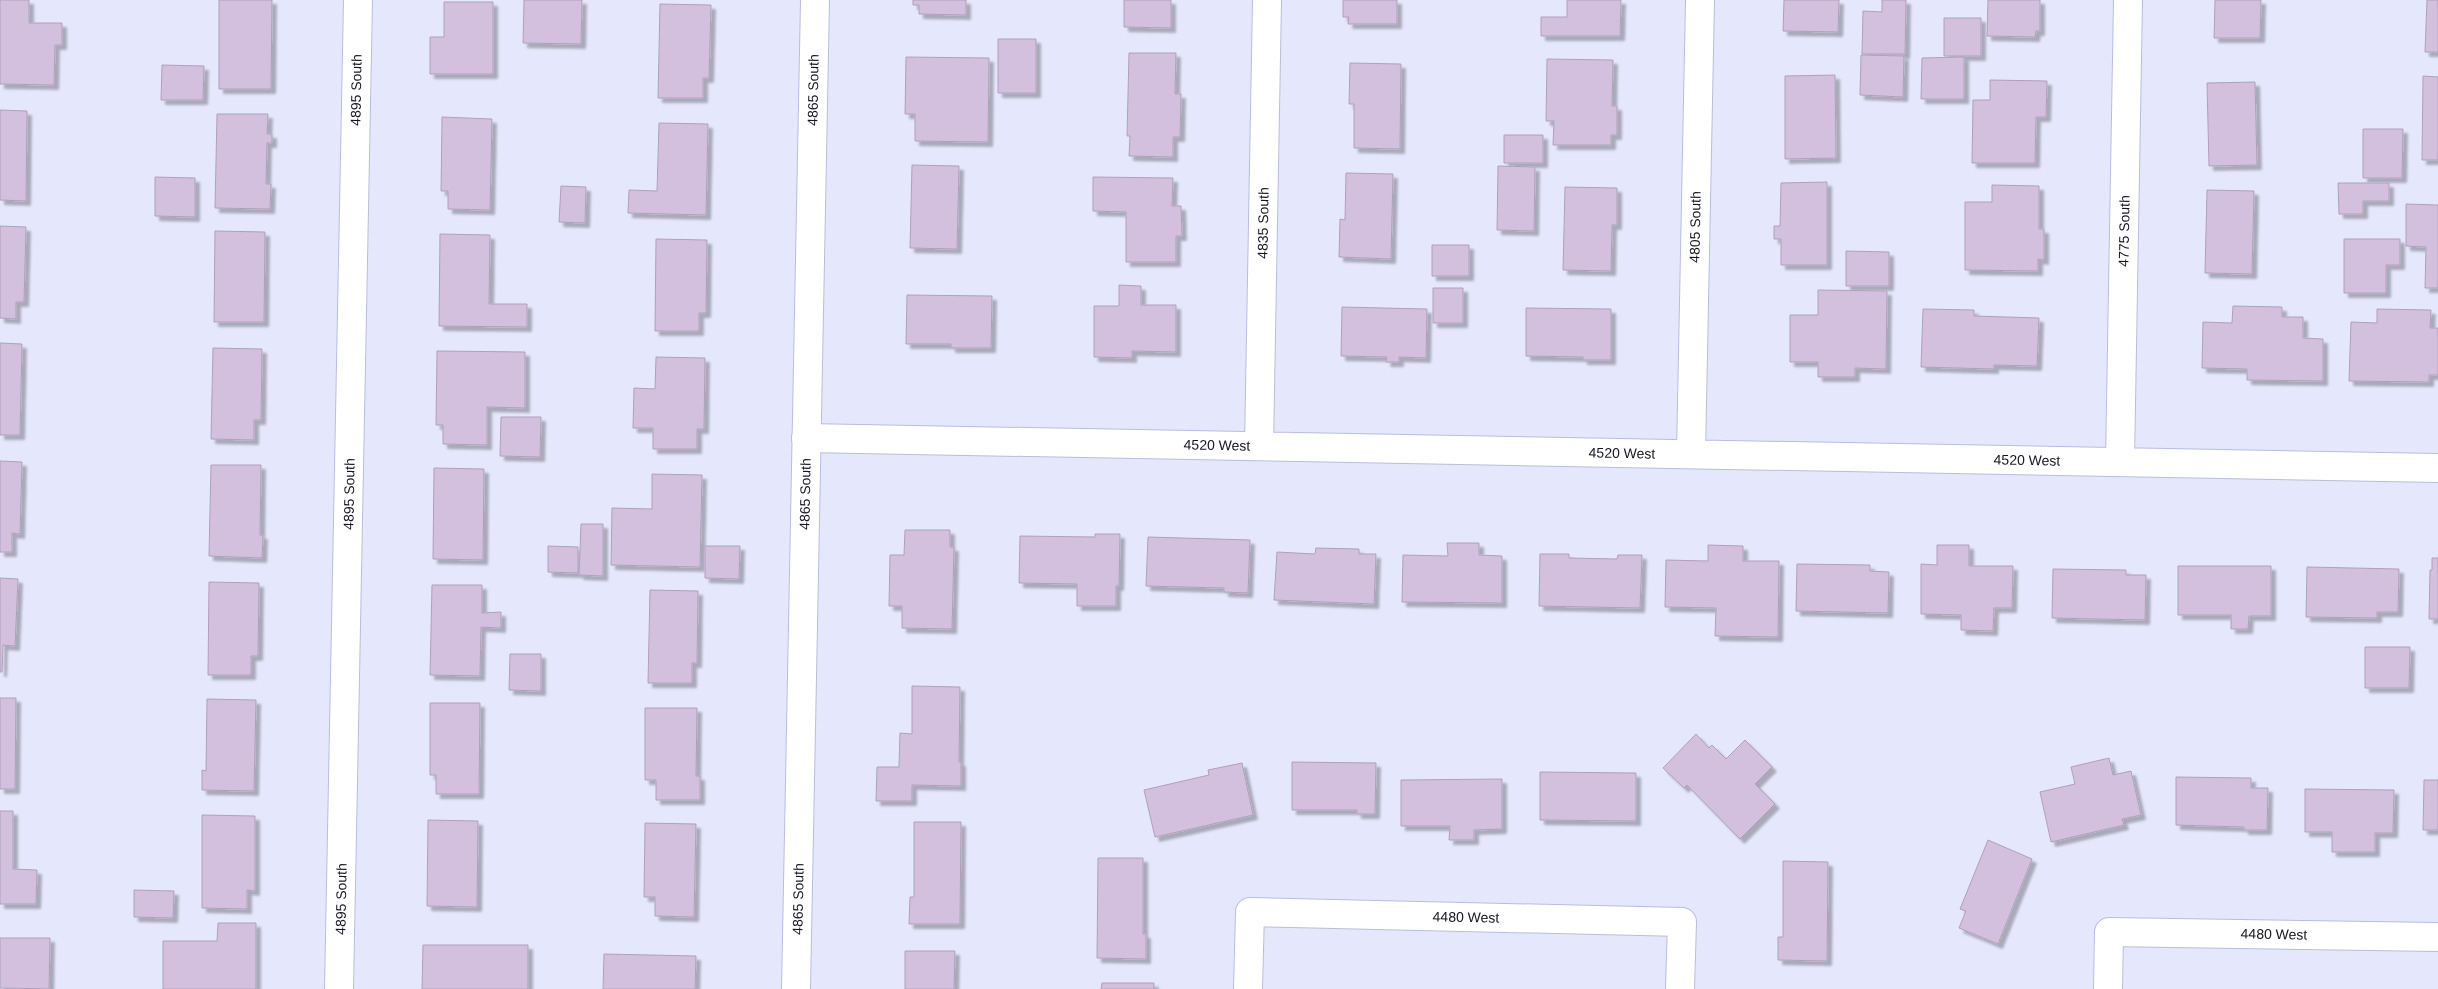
<svg xmlns="http://www.w3.org/2000/svg" width="2438" height="989" viewBox="0 0 2438 989" font-family="Helvetica,sans-serif">
<defs>
<filter id="shadow"><feDropShadow dx="4.5" dy="4.5" stdDeviation="1" flood-color="#0004"/></filter>
</defs>
<rect width="100%" height="100%" fill="#e5e8fc"/>
<!-- building -->
<path fill="#d2c0de" stroke="#b09fbc" filter="url(#shadow)" d="M0 0H29V23H62V45H55L54 85 0 84Z
M219 0H272L271 89H219Z
M524 0H582L581 44 523 43Z
M913 0H966V15L919 14V5H913Z
M1124 0H1171V28L1124 27Z
M1343 0H1397V24H1348L1349 17H1343Z
M1567 0H1621L1620 36H1541V17H1567Z
M1784 0H1839L1838 32 1783 31Z
M1882 0H1906L1905 54H1862L1863 11 1882 12Z
M1988 0H2040V31H2036L2035 37 1987 36Z
M2215 0H2261L2260 38H2214Z
M2427 0H2438V52H2425Z
M444 2H493V74H430V37H444Z
M660 4 711 5 709 78H703V98H658Z
M1944 18H1981V56H1944Z
M998 39H1036V93H998Z
M1129 53H1176L1175 94H1181L1180 137H1173V157L1129 156 1130 136H1127Z
M1861 55 1904 56 1903 97 1860 95Z
M906 57 989 58 988 142 915 141V114H905Z
M1964 57V99H1921L1922 58Z
M1547 59 1613 60 1612 106H1617V135H1611V145H1553L1554 121H1546Z
M1350 63 1401 64 1400 149 1354 148V104H1349Z
M162 65 204 66 203 100H161Z
M1835 75 1836 158 1785 159V76Z
M2423 76 2438 77V160H2422Z
M1990 80 2047 81 2046 117H2036L2035 163H1972L1973 100H1990Z
M2255 82 2257 165 2209 166 2207 83Z
M0 110 27 111 26 201 0 200Z
M217 114H268L267 134H272V143H267L266 184H271L270 209 215 208Z
M442 117 492 119 490 210 448 209V191H441Z
M659 123 708 124 706 215 628 213 629 190 657 191Z
M2363 129H2403L2402 178H2363Z
M1504 135H1543V163H1504Z
M912 165 959 166 957 249 910 248Z
M1498 166 1535 167 1534 231 1497 230Z
M1346 173 1393 174 1391 259 1339 257 1340 219 1345 220Z
M155 177 195 178V217L155 216Z
M1093 177 1173 178 1172 206H1181L1182 236H1176V262H1126V212L1093 211Z
M1827 182V265H1781V239H1774V226H1780L1781 183Z
M2338 183H2389V201H2363V214H2339Z
M1992 185 2039 186V229H2044V260L2038 259V271L1965 270V202H1992Z
M561 186 586 187 585 223 559 222Z
M1565 187 1617 188V225H1612L1611 271 1563 270Z
M2207 190 2254 191 2252 274 2205 273Z
M2406 204 2438 205V288H2425L2426 247 2406 246Z
M0 226 26 227 24 302H16V319L0 318Z
M215 231 265 232 264 322H214Z
M440 234 490 235 489 304H527V327L439 326Z
M656 239 707 240 706 313H699V331H655Z
M2344 239H2400V265H2386V293H2344Z
M1432 245H1469V276H1432Z
M1846 251 1889 252V286H1846Z
M1119 285 1141 286V305H1176V352L1132 351V358L1094 357V306H1119Z
M1433 288H1463V323H1433Z
M1818 290 1887 291 1886 369 1855 368V377H1818V362H1790V315H1818Z
M907 295 992 296 991 348H951V344H906Z
M2233 306 2282 307V317H2303V338L2323 339V381L2247 380V369L2202 368 2203 322 2232 323Z
M1342 307 1427 309 1426 358 1399 357V362H1386L1387 357 1341 356Z
M1526 308 1611 309V360H1583V357L1526 356Z
M1923 309 1974 310V316L2039 318 2037 366 1994 365V369L1921 367Z
M2377 309 2431 310 2430 328H2438V375H2429V382L2349 381 2351 322 2377 323Z
M0 343 22 344 20 435H0Z
M213 348 262 349 261 420H254V440L211 439Z
M437 351 525 352V408L487 407V445L443 444V425H436Z
M656 357 705 358 704 429H697V449H653V428H633L634 388 655 389Z
M501 417H541L540 457 500 456Z
M0 461 22 462 20 534 12 533V552H0Z
M211 465H261L260 535H263L262 558 209 556Z
M434 468 484 469 483 560 433 559Z
M652 474 702 475 700 567 611 565 612 508 652 509Z
M581 524H603V576L579 575Z
M905 530H950V547H954L952 629 902 628V606H889L890 555H904Z
M1095 534H1120L1119 586H1116V606H1077V584L1019 583 1020 536 1095 537Z
M1148 537 1250 540 1248 593 1224 592V588L1146 586Z
M1447 543H1479V555L1502 556V603L1402 602 1403 555 1448 556Z
M1708 545 1743 546V561H1779L1778 637 1715 636 1716 608 1665 607 1666 560 1708 561Z
M1937 545H1969V566H2013L2012 608H1994L1993 631 1961 630V615L1921 614V564L1937 565Z
M548 546 578 547V573L548 572Z
M705 546H740L739 579 705 578Z
M1316 548 1359 549V554H1376L1374 604 1274 600 1277 552 1315 554Z
M1540 554H1569V558L1617 559 1618 555H1642L1640 608 1539 606Z
M2432 558H2438V619H2429L2430 570H2432Z
M1797 564 1870 565V571L1889 572 1888 613 1796 611Z
M2178 566H2271V616H2249L2248 629H2231V615H2178Z
M2307 567 2399 569 2398 612H2377V618L2306 617Z
M2053 569 2126 570V575H2146L2145 620 2052 618Z
M0 578 18 579 15 646 3 645 2 672H0Z
M209 582 259 583 258 656H251V675H208Z
M432 585H482V613L501 612V628L481 627 480 676 430 675Z
M650 590 698 591 697 663H692V683H648Z
M2365 647H2410L2409 688H2365Z
M510 654H541V691L509 690Z
M912 686 960 687 959 762H961V786L912 785V801H876L877 767H899L900 733 912 734Z
M0 698H16L15 789H0Z
M207 699 256 700 254 791 202 790V770L206 771Z
M430 703H480L479 794H436V775H430Z
M645 708H697L696 776H700V800H656V780H645Z
M1696 734 1709 748 1712 745 1726 759 1745 740 1772 767 1755 784 1775 804 1740 839 1687 785 1684 788 1663 768Z
M2109 758 2113 775 2131 771 2141 815 2122 819 2124 825 2051 842 2040 792 2075 784 2071 767Z
M1292 762 1376 763 1375 814H1357V810H1292Z
M1242 763 1253 815 1155 837 1144 790 1209 775 1208 770Z
M1540 772 1636 773V821L1540 820Z
M2176 777 2251 778V788H2268L2267 830H2244V827L2176 825Z
M1502 779V829L1474 830V840H1449L1450 826H1401V780Z
M2424 780H2438V830H2423Z
M2305 789 2394 790 2393 833H2375V852H2332V832H2305Z
M0 811H13V869L37 870 36 904H0Z
M202 815 255 816V891L247 890V909L202 908Z
M428 820 478 821 477 907 427 906Z
M914 822H961L960 924H909L910 897H914Z
M645 823 696 824 694 917 655 916V897H644Z
M1988 840 2032 859 1998 944 1959 928 1966 911 1960 909Z
M1098 858H1143V934H1146V959L1097 958Z
M1783 861 1828 862 1827 961 1778 960V937H1783Z
M134 890 174 891 173 918 134 917Z
M218 923H256V989H163V941H217Z
M0 938H50L49 989 0 988Z
M423 945H528V989H422Z
M905 951H955L954 989H905Z
M604 954 696 956 695 989H603Z
M1102 983H1154V989H1101Z"/>
<g fill="none" stroke-linecap="round" stroke-linejoin="round">
<!-- minor casing -->
<g stroke="#b9bddd" stroke-width="30">
<path id="minor" d="M806 438 2438 468
M1259 446 1267 0
M1691 454 1700 0
M2120 462 2128 0
M339 989 358 0
M1248 989 1250 912 1682 922 1680 989
M2108 989 2109 932 2438 937"/>
</g>
<!-- tertiary casing -->
<g stroke="#b9bddd" stroke-width="30">
<path id="tertiary" d="M796 989 815 0"/>
</g>
<!-- minor -->
<use href="#minor" stroke="#fff" stroke-width="28"/>
<!-- tertiary -->
<use href="#tertiary" stroke="#fff" stroke-width="28"/>
</g>
<g text-anchor="middle" dominant-baseline="central" stroke-width="4" stroke-linejoin="round" paint-order="stroke">
<!-- street labels -->
<g font-size="14" fill="#151621" stroke="#fff">
<text transform="translate(356 90) rotate(-89)">4895 South</text>
<text transform="translate(813 90) rotate(-89)">4865 South</text>
<text transform="translate(1263 223) rotate(-89)">4835 South</text>
<text transform="translate(1695 227) rotate(-89)">4805 South</text>
<text transform="translate(2124 231) rotate(-89)">4775 South</text>
<text transform="translate(1217 445) rotate(1)">4520 West</text>
<text transform="translate(1622 453) rotate(1)">4520 West</text>
<text transform="translate(2027 460) rotate(1)">4520 West</text>
<text transform="translate(349 494) rotate(-89)">4895 South</text>
<text transform="translate(805 494) rotate(-89)">4865 South</text>
<text transform="translate(341 899) rotate(-89)">4895 South</text>
<text transform="translate(798 899) rotate(-89)">4865 South</text>
<text transform="translate(1466 917) rotate(1)">4480 West</text>
<text transform="translate(2274 934) rotate(1)">4480 West</text>
</g>
</g>
</svg>
